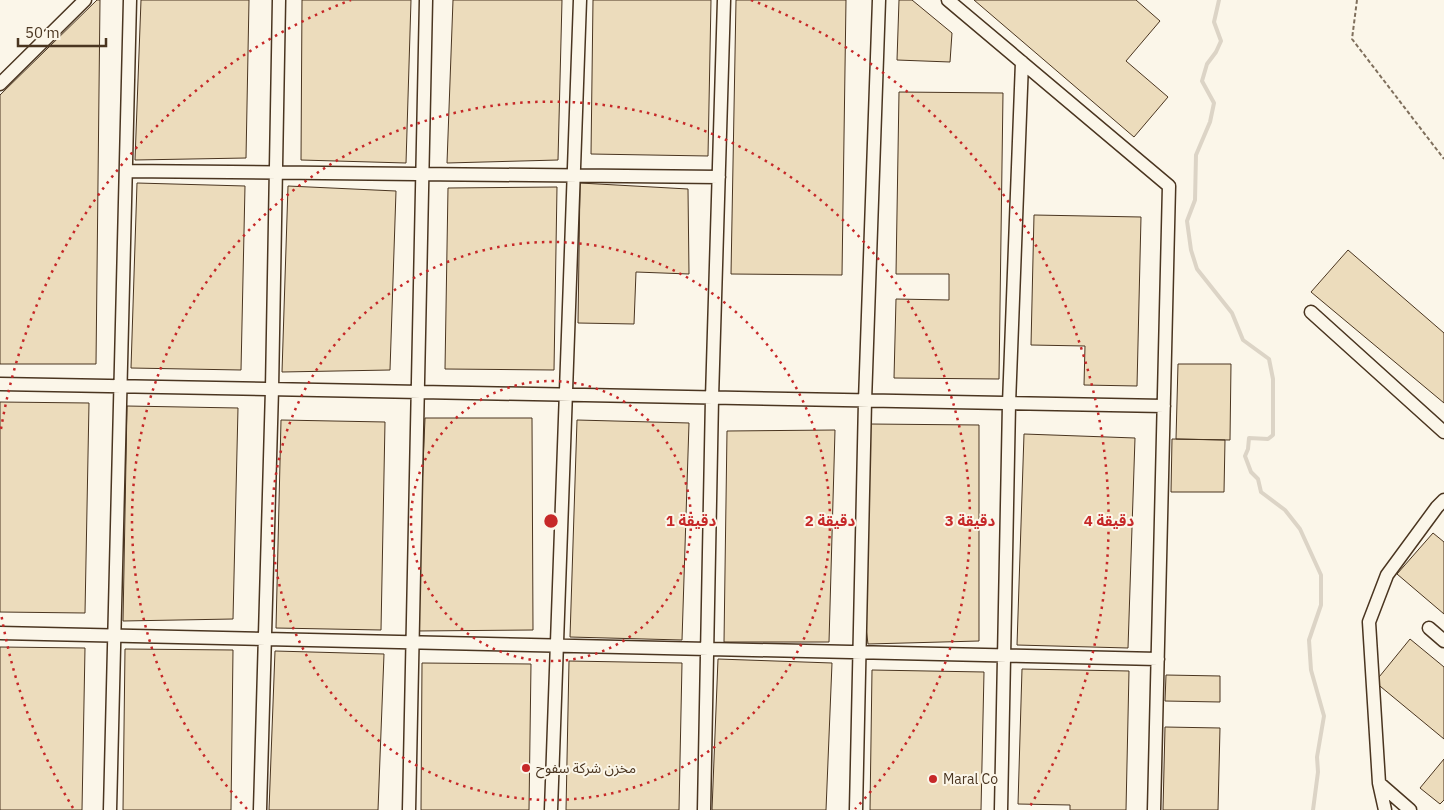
<svg xmlns="http://www.w3.org/2000/svg" width="1444" height="810" viewBox="0 0 1444 810" font-family="'IBM Plex Sans','Noto Sans Arabic',sans-serif">
<rect width="100%" height="100%" fill="#fbf6e9"/>
<g fill="none" stroke-linecap="round" stroke-linejoin="round">
<!-- stream -->
<path stroke="#dcd4c6" stroke-width="4" d="M1219 0 1214 22 1221 41 1216 52 1207 64 1202 81 1214 103 1210 122 1196 155 1195 200 1187 221 1191 250 1197 269 1232 313 1243 340 1269 359 1273 379V435L1268 439 1249 438 1248 449 1245 456 1251 472 1258 479 1261 492 1285 510 1300 529 1321 575V605L1309 640 1311 670 1324 716 1317 757 1318 772 1313 810"/>
</g>
<!-- building -->
<path fill="#ecdcbc" stroke="#4a3520" d="M97 0H100L96 364H0V95Z
M141 0H249L246 158 135 160Z
M302 0H411L406 163 301 160Z
M453 0H562L558 160 447 163Z
M593 0H711L708 156 591 154Z
M736 0H846L842 275 731 274Z
M899 0H912L952 33 950 62 897 60Z
M974 0H1136L1160 21 1126 61 1168 97 1134 137Z
M899 92 1003 93 999 379 894 378 896 299 949 300V274H896Z
M137 183 245 186 241 370 131 368Z
M580 183 688 189 689 274 636 272 634 324 578 323Z
M288 186 396 191 390 370 282 372Z
M557 187 554 370 445 369 448 188Z
M1034 215 1141 217 1137 386 1084 385 1085 346 1031 345Z
M1348 250 1444 333V403L1311 292Z
M1178 364H1231L1230 440 1176 439Z
M0 402 89 403 85 613 0 612Z
M127 406 238 408 233 619 123 621Z
M425 418H532L533 630 416 631Z
M281 420 385 422 381 630 276 628Z
M577 420 689 423 682 640 570 637Z
M870 424 979 425V641L868 644 864 612Z
M835 430 829 642H724L727 431Z
M1024 434 1135 438 1128 648 1017 645Z
M1172 439 1225 440 1224 492H1171Z
M1433 533 1444 542V614L1397 574Z
M1410 639 1444 667V739L1375 682Z
M0 647 85 648 82 810H0Z
M125 649 233 650 231 810H123Z
M275 651 384 654 378 810H269Z
M718 659 832 663 826 810H712Z
M569 661 682 663 679 810H566Z
M422 663 531 664 529 810H421Z
M1022 669 1129 671 1126 810H1070V805L1018 804Z
M872 670 984 672 981 810H870Z
M1166 675 1220 676V702L1165 701Z
M1165 727 1220 728 1218 810H1163Z
M1444 759V800L1440 804 1420 788Z"/>
<g fill="none" stroke-linecap="round" stroke-linejoin="round">
<!-- minor casing -->
<g stroke="#4a3520" stroke-width="15">
<path id="minor" d="M948 0 1169 186 1154 810
M0 84 85 0
M126 171 719 177
M1311 312 1444 432
M0 384 1164 406
M1429 628 1444 641
M0 633 1158 659
M1379 783 1410 810
M110 810 130 0
M260 810 272 389 279 0
M409 810 426 0
M551 810 580 0
M704 810 712 398 724 0
M856 810 865 401 879 0
M1001 810 1009 404 1022 62
M1385 810 1379 783 1369 622 1387 575 1437 507 1444 500"/>
</g>
<!-- path -->
<path stroke="#7f6f5c" stroke-width="2" stroke-dasharray="4 2.5" stroke-linecap="butt" d="M1357 0 1352 39 1444 159"/>
<!-- minor -->
<use href="#minor" stroke="#fbf6e9" stroke-width="12"/>
</g>
<!-- distance rings -->
<g fill="none" stroke="#c62828" stroke-width="2.5" stroke-dasharray="2.5 5">
<circle cx="551" cy="521" r="140"/>
<circle cx="551" cy="521" r="279"/>
<path d="M247 809A419 419 0 1 1 855 809"/>
<path d="M73 808A558 558 0 0 1 1 613M1 429A558 558 0 0 1 351 0M751 0A558 558 0 0 1 1029 808"/>
</g>
<!-- markers -->
<g fill="#c62828" stroke="#fbf6e9" stroke-width="2">
<circle cx="526" cy="768" r="5"/>
<circle cx="933" cy="779" r="5"/>
</g>
<g text-anchor="middle" dominant-baseline="central" stroke-width="4" stroke-linejoin="round" paint-order="stroke">
<!-- poi labels -->
<g font-size="14" fill="#4a3520" stroke="#fbf6e9" text-anchor="start">
<text x="536" y="768">مخزن شركة سفوح</text>
<text x="943" y="779">Maral Co</text>
</g>
</g>
<circle cx="551" cy="521" r="8" fill="#c62828" stroke="#fbf6e9" stroke-width="2.5"/>
<g font-size="15" text-anchor="middle" font-weight="bold" fill="#c62828" stroke="#fbf6e9" stroke-width="4" stroke-linejoin="round" paint-order="stroke">
<text x="691" y="526">1 دقيقة</text>
<text x="830" y="526">2 دقيقة</text>
<text x="970" y="526">3 دقيقة</text>
<text x="1109" y="526">4 دقيقة</text>
</g>
<!-- scale -->
<path d="M18 38v8h88v-8" fill="none" stroke="#4a3520" stroke-width="2.5"/>
<text x="25" y="38" font-size="15" fill="#4a3520" stroke="#fbf6e9" stroke-width="4" paint-order="stroke">50 m</text>
</svg>
